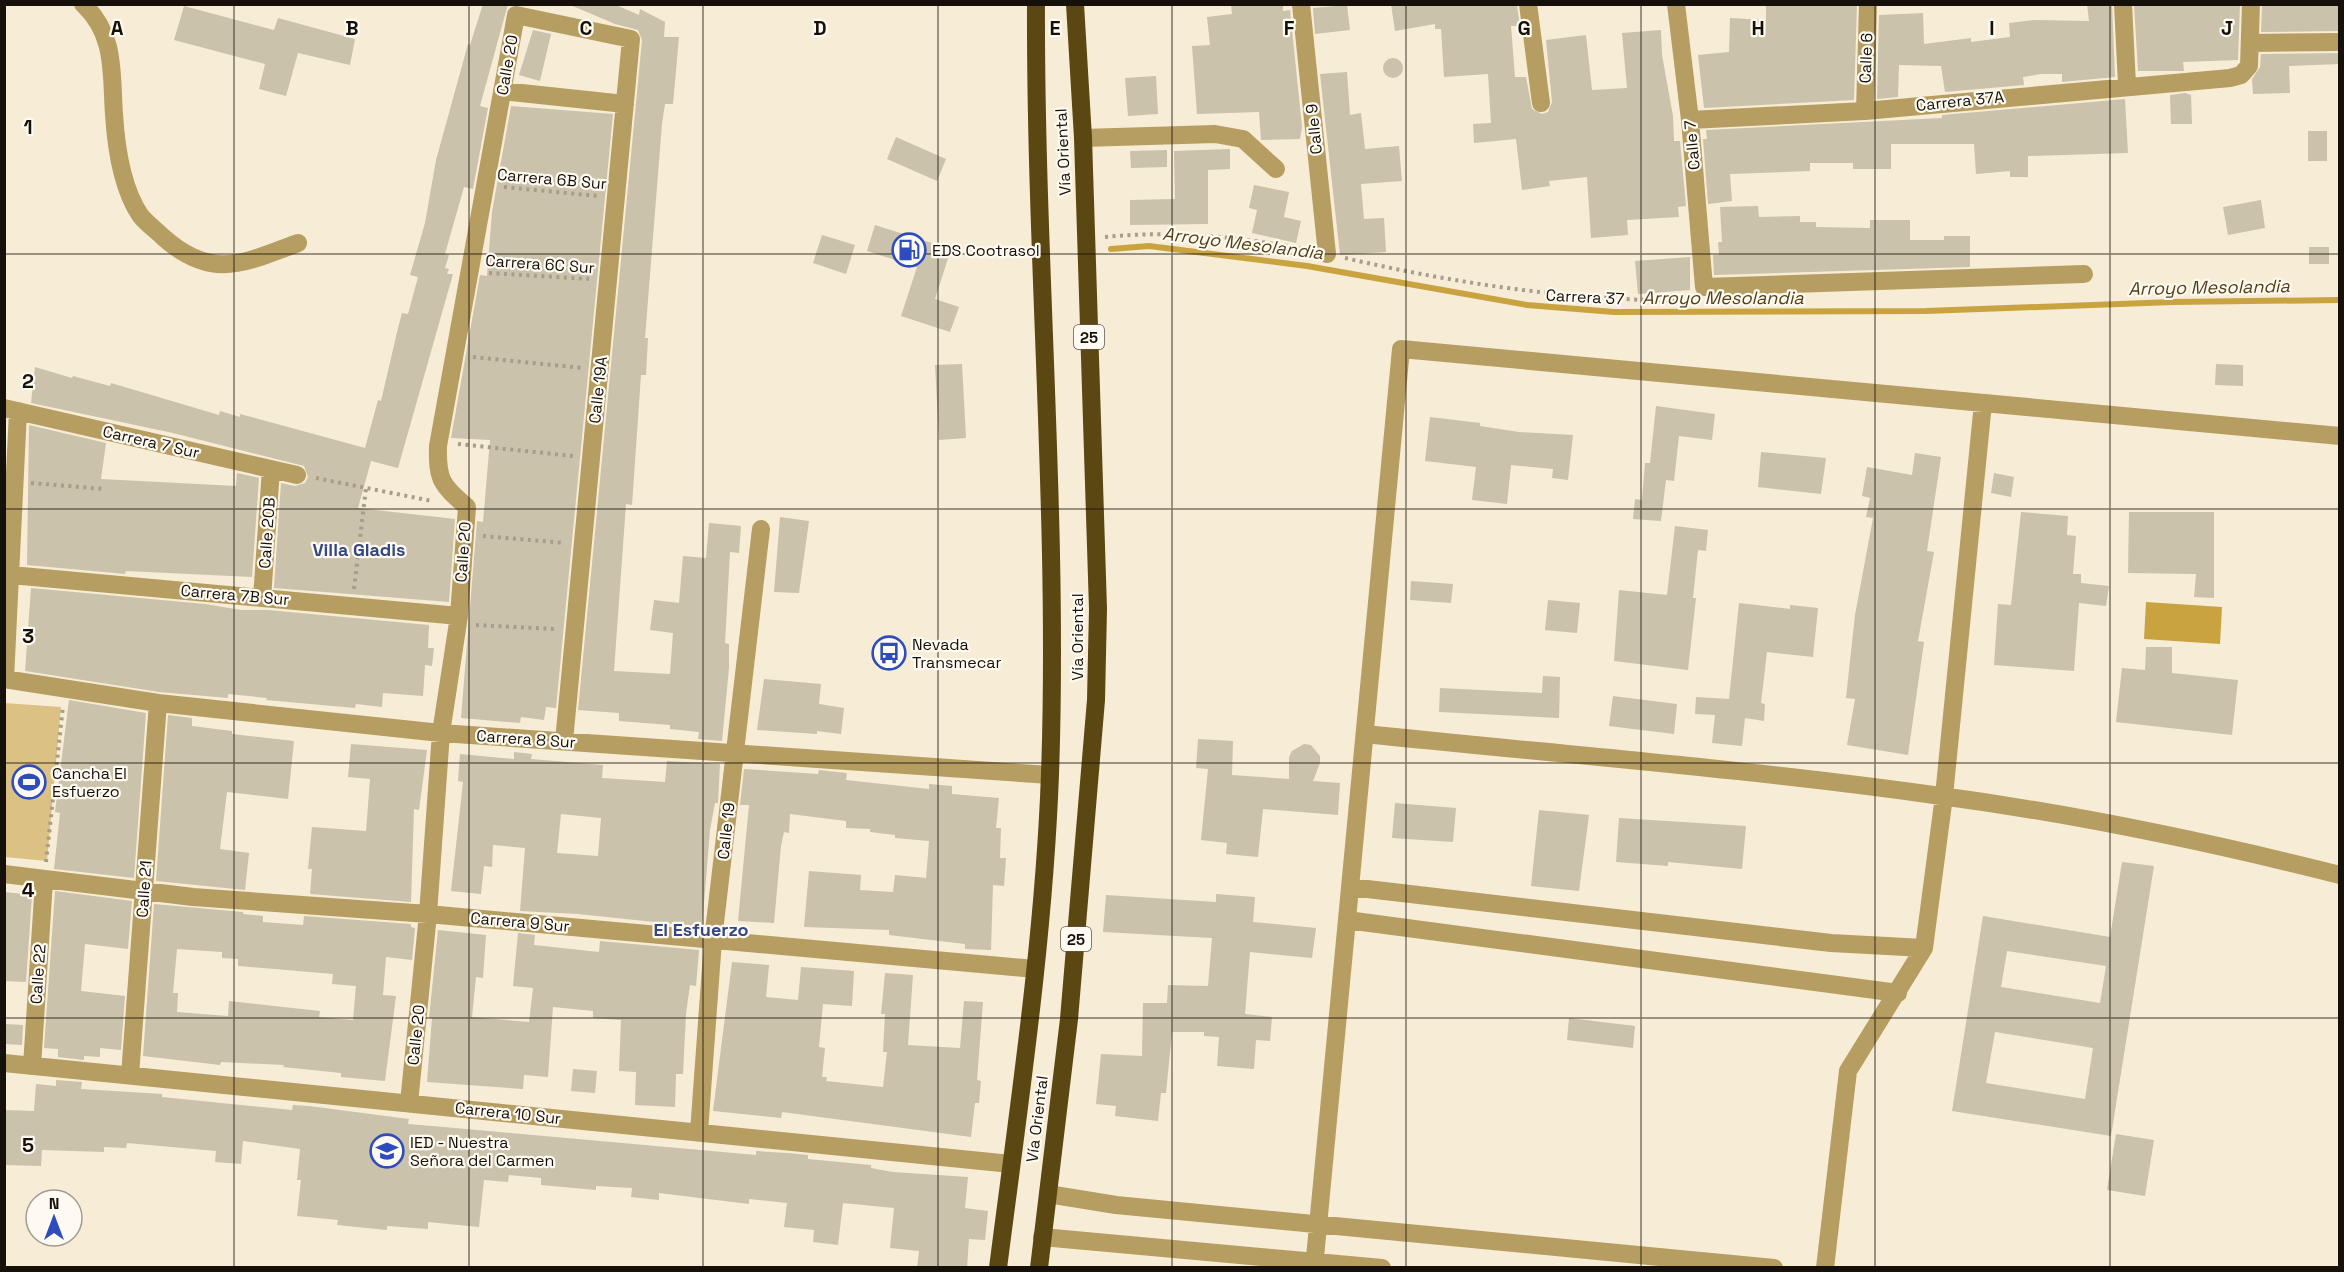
<svg xmlns="http://www.w3.org/2000/svg" width="2344" height="1272" viewBox="0 0 2344 1272" font-family="'Space Grotesk',sans-serif">
<rect width="100%" height="100%" fill="#f7ecd5"/>
<!-- green -->
<path fill="#dbc183" d="M4 703 61 707 47 861 5 857Z"/>
<!-- water -->
<path fill="#caa341" d="M2146 602 2222 607 2220 644 2144 639Z"/>
<g fill="none" stroke-linecap="round" stroke-linejoin="round">
<!-- stream -->
<path stroke="#caa341" stroke-width="6" d="M1111 249 1149 246 1307 266 1527 305 1614 312 1926 311 2173 302 2340 300"/>
</g>
<!-- building -->
<path fill="#cbc2ab" fill-rule="evenodd" d="M483 4H508L480 106 488 108 473 189 464 187 445 254 449 255 445 268 449 269 447 274H453L398 468 371 461 358 508 455 519 449 602 274 588 281 483 295 486 305 483 308 477 304 466 173 433 31 403 35 367 72 378 73 376 110 386 111 383 219 415 220 411 240 417V414L365 448 378 400 381 401 398 328 402 313 408 314 418 277 410 275 425 223 436 160 468 44 470 45Z
M568 4H614L639 15 640 9 665 22 664 37H679L673 104H665L662 124 645 338H648L646 375H641L632 505 626 504 614 671 670 674 673 633 650 630 654 600 679 603 683 556 706 558 709 523 741 526 739 553 730 552 725 643 729 644V668L722 741 698 739 699 732 670 729V725L619 721V713L578 710 642 40 638 30 615 24Z
M1231 4H1283V11L1290 10 1302 127 1300 139 1261 140 1259 112 1197 114 1192 46 1210 45 1207 17 1232 14Z
M1391 4 1517 6 1520 26H1511L1515 77H1526L1532 109 1542 114 1548 112 1552 102 1546 40 1586 35 1592 90 1627 88 1622 33 1661 30 1662 55 1673 116 1674 141H1680L1686 206 1678 207 1679 217 1627 220 1628 235 1591 238 1587 177 1549 181 1550 186 1522 190 1516 139 1474 143 1473 124 1491 123 1488 74 1444 77 1441 29H1435V24L1395 31Z
M1766 4H1857L1854 100 1704 108 1698 55 1729 52 1730 18 1766 20Z
M2087 4H2112L2115 77 2062 82V74H2041L2023 77 2024 85 1945 92 1941 66 1899 65 1898 97 1877 99 1879 15 1923 13 1924 44 1971 38V42L2010 37 2009 23 2035 20 2089 21Z
M2134 4H2240L2238 60 2183 62 2184 71H2138Z
M2262 4H2340V31L2261 32Z
M1347 5 1350 30 1315 34 1313 8Z
M184 6 274 30 278 18 355 39 350 65 298 53 286 96 259 89 265 64 174 40Z
M533 30 551 34 540 81 519 75Z
M2340 53V64L2289 66 2290 93 2253 94 2252 79 2260 67 2261 54Z
M1383 68a10 10 0 1 1 20 0a10 10 0 1 1-20 0Z
M1347 72 1350 115 1361 113 1365 149 1399 146 1402 181 1361 184 1364 219 1384 218 1386 252 1340 255 1320 74Z
M1156 76 1158 114 1128 116 1125 78Z
M2185 93 2191 95 2192 124H2171L2170 95Z
M2125 99 2128 153 2028 156V177H2010V171L1976 174 1974 144H1891V169H1853V163H1810V171L1730 174 1732 201 1708 204 1703 139H1707L1706 130 1942 118V115Z
M511 106 613 114 556 708 546 707 544 720 521 717 520 723 461 718 477 521 483 522 490 440 451 438 480 275 487 276 492 212Z
M2308 131H2327V161H2308Z
M896 137 946 159 937 181 887 159Z
M1230 149V169L1208 170V224L1130 225V200L1175 199 1174 151Z
M1167 150V167L1131 168 1130 151Z
M1254 185 1289 192 1284 217 1301 221 1296 243 1252 233 1257 210 1249 208Z
M2261 200 2265 228 2228 235 2223 207Z
M1758 206 1759 217 1800 216V222H1816V227L1870 228V220H1910V240H1944V236H1970V267L1714 275 1713 255H1719L1718 242H1722L1720 207Z
M875 225 951 249 935 299 959 307 950 332 901 316 917 267 867 251Z
M822 235 855 245 846 274 813 263Z
M2309 247H2329V264H2309Z
M1690 257V290L1638 294 1635 261Z
M962 364 966 438 939 440 935 365Z
M2216 364 2243 365V386L2215 385Z
M1656 406 1715 414 1712 440 1679 436 1674 481 1666 480 1661 521 1633 519 1635 499 1642 500 1645 463H1650Z
M1430 417 1480 423V426L1519 432 1573 435 1568 480 1552 478 1553 469 1511 465 1507 504 1472 500 1476 467 1425 461Z
M29 425 106 443 101 479 236 486 237 473 259 478 252 577 126 571 125 574 27 565Z
M1761 452 1826 458 1821 494 1758 487Z
M1915 453 1941 457 1927 551 1934 552 1918 641 1924 642 1908 755 1847 745 1855 699 1846 698 1855 615 1873 518 1866 517 1870 498 1862 496 1867 467 1912 475Z
M1994 473 2014 477 2011 497 1991 493Z
M2021 512 2068 516 2067 535 2076 536 2073 574H2081V583L2109 586 2106 606 2079 603 2074 671 1994 665 1998 604 2011 605Z
M2129 512H2214V598L2194 597 2196 574 2128 573Z
M780 517 809 521 799 593 774 592Z
M1675 526 1708 530 1706 551 1698 550 1693 598H1696L1688 670 1614 661 1619 590 1667 595Z
M1411 581 1453 584 1451 603 1410 600Z
M31 588 205 604 241 610H268L429 625 428 648H434L432 666 425 665 423 696 383 693 382 707 356 704 355 708 266 700 267 698 228 694V698L159 692 25 671Z
M1548 600 1580 603 1577 633 1545 630Z
M1739 603 1790 609V605L1818 608 1813 657 1767 652 1761 703 1765 704 1764 721 1745 718 1742 746 1712 743 1715 715 1695 714 1696 697 1729 699Z
M2146 647H2172V673L2238 680 2232 735 2116 722 2122 668 2145 670Z
M1543 676 1560 677 1559 718 1439 712 1440 688 1542 693Z
M764 679 821 684 819 704 844 708 841 734 817 731V734L757 730Z
M1613 696 1677 704 1674 734 1609 726Z
M69 700 146 713 134 878 54 869 60 813 55 812Z
M168 715 192 718V726L232 731V734L294 741 288 799 227 792 220 849 249 853 245 890 156 881Z
M1198 739 1233 741 1232 775 1289 779V757L1292 751 1304 744 1311 745 1320 756V763L1313 781 1340 783 1338 815 1263 809 1258 857 1226 854 1227 843 1201 840 1208 769 1196 768Z
M351 744 427 750 419 810 414 809 411 902 310 894 312 869H308L312 827 366 831 370 779 348 777Z
M514 752 532 754 531 759 603 765 602 778 665 782 667 761 720 764 718 803H715L710 830 702 927 578 914 520 911 525 848 493 845 492 867 484 866 481 894 451 891 463 782 458 781 460 754 514 759ZM561 814 601 818 598 856 557 853Z
M744 769 818 774 819 770 828 771 847 773 846 780 929 789V784L952 786V794L999 798 996 828H1001L1000 858H1006L1004 886 993 885 991 950 965 949V944L889 935V930L804 927 809 871 861 875 860 890 893 892 895 875 926 878 929 841 895 838V835L870 832V829L846 828V821L790 814 789 833 784 832 781 846 774 923 738 921 749 805H740Z
M1395 803 1456 808 1453 842 1392 838Z
M1539 810 1589 815 1579 891 1531 886Z
M1619 818 1746 826 1742 869 1668 862V866L1616 862Z
M2122 862 2154 866 2111 1136 1952 1111 1983 916 2110 937ZM2007 951 2106 966 2100 1003 2001 987ZM1995 1032 2093 1048 2085 1099 1986 1083Z
M55 891 132 901 128 949 85 944 81 991 125 996 121 1050 100 1048V1057L84 1056V1060L58 1057V1049L44 1048Z
M4 892 32 895 26 982 4 981Z
M1216 894 1255 897 1253 922 1316 928 1312 958 1250 952 1245 1014 1272 1017 1270 1041 1256 1040 1254 1069 1217 1066 1219 1037 1204 1036V1032H1172L1166 1093H1161L1158 1121 1115 1116 1116 1106 1096 1104 1101 1054 1142 1056 1143 1003H1167L1168 985 1208 986 1212 938 1103 932 1106 895 1216 902Z
M154 904 243 912V914L263 916V922L303 925 304 916 411 924V927L415 928 412 960 386 957 383 995 396 996 385 1081 341 1077V1073L283 1067 284 1065 221 1062 220 1065 143 1056ZM177 949 222 952V958L238 959V966L333 974 332 984 356 986 353 1020 319 1017 320 1011 229 1001 228 1016 177 1012 178 993H173Z
M438 930 486 935 483 978 476 977 472 1017 529 1022 533 988 513 986 518 933 535 935 534 945 599 952 600 941 699 950 696 986 690 985 686 1014 683 1074H676L675 1107 635 1105 636 1072 619 1071 621 1020 593 1018V1011L553 1007 548 1077 524 1075 523 1089 427 1082 432 1018H429Z
M732 962 769 965 766 997 798 1000 801 967 854 971 852 1006 823 1004 819 1047 825 1048 822 1077H827L826 1081 883 1087 887 1052H883L885 1014H881L885 973 913 975 908 1045 960 1048 964 1001 983 1002 977 1080 981 1081 979 1103H975L971 1137 782 1112 781 1118 713 1111Z
M1569 1018 1635 1026 1633 1048 1567 1040Z
M4 1024 23 1025 22 1045 4 1044Z
M573 1069 597 1071 595 1093 571 1091Z
M56 1080 82 1082 81 1089 162 1094V1097L292 1110 293 1105 309 1106 409 1119 408 1124 444 1127 756 1155V1151L787 1153 808 1155V1159L871 1165V1168L893 1172 968 1177 965 1208 988 1211 985 1240 969 1239 967 1268H917L919 1251 890 1248 894 1208 843 1203 838 1245 813 1242 814 1230 784 1227 787 1203 749 1199V1204L659 1193V1200L631 1197 632 1188 596 1186V1190L541 1185V1178L509 1175 508 1182 484 1180 479 1227 428 1222V1229L387 1226V1230L337 1225 338 1220 297 1216 301 1180H297L300 1149 243 1141 241 1164 215 1162 216 1151 127 1143 126 1148 104 1147V1152L42 1150 41 1166 4 1165V1110L34 1111 36 1084 56 1086Z
M2116 1134 2154 1140 2145 1196 2107 1190Z"/>
<g fill="none" stroke-linecap="round" stroke-linejoin="round">
<!-- path -->
<path stroke="#a69d8c" stroke-width="4" stroke-dasharray="3 4.5" stroke-linecap="butt" d="M504 187 598 196
M1105 237C1174 230 1240 237 1309 250
M1345 258C1428 277 1510 291 1595 297 1627 299 1658 302 1691 299
M489 273 589 279
M473 357 582 368
M458 444 573 456
M316 478 432 501
M31 483 103 489
M483 536 565 543
M354 589 366 488
M476 625 555 629
M46 862 63 706"/>
<!-- minor -->
<path stroke="#b69d62" stroke-width="18" d="M83 4C116 35 111 73 114 114 116 147 122 188 140 215 146 223 156 230 163 237 212 281 244 263 298 243
M1301 4 1327 254
M1528 4 1541 103
M1676 4 1690 120 1704 287 2084 274
M2123 4 2127 85
M2250 43 2340 42
M502 91 625 104
M1865 111 1868 4
M1690 120 1865 111 2230 78 2241 75 2249 66 2251 4
M1083 138 1215 134 1243 139 1276 169
M4 408 297 475
M11 575 459 616
M262 598 271 469
M4 679 158 703 441 733 1050 775
M5 679 18 411
M1365 734C1557 754 1750 769 1941 796 2075 814 2209 842 2340 875
M4 874 193 897 428 914 1035 969
M1350 887 1831 943 1924 948
M1347 920 1898 993
M4 1063 1011 1164
M32 1066 44 881
M130 1075 158 703
M409 1103 428 914 441 733 459 616 467 507C442 485 437 481 438 446L516 15 631 39 564 741
M699 1132 713 940 761 529
M1048 1194 1116 1205 1774 1268
M1042 1237 1382 1268
M1314 1268 1401 349 2340 436
M1825 1268 1848 1071 1924 948 1944 796 1983 403"/>
<!-- highway -->
<path stroke="#5b4712" stroke-width="18" d="M998 1268C1019 1104 1044 939 1050 774 1059 517 1035 261 1036 4
M1039 1268 1069 1019 1096 700 1098 609 1083 138 1075 4"/>
</g>
<!-- grid -->
<path fill="none" stroke="#15110a" stroke-width="1.5" stroke-opacity="0.55" d="M234 4V1268M469 4V1268M703 4V1268M938 4V1268M1172 4V1268M1406 4V1268M1641 4V1268M1875 4V1268M2110 4V1268M4 254H2340M4 509H2340M4 763H2340M4 1018H2340"/>
<!-- icons -->
<defs>
<g id="fuel-ring" transform="scale(1.725)"><circle r="9.5" fill="#fefaf1" stroke="#2d4dbd" stroke-width="1.5"/><path d="M-5.5-6h7V0h2V4h1.3V-2.5L3-4.5l.8-.8L6-3V5H2.5V1h-1V6h-7ZM-4.2-4.7v3.2H.2V-4.7Z" fill="#2d4dbd"/></g>
<g id="bus-ring" transform="scale(1.725)"><circle r="9.5" fill="#fefaf1" stroke="#2d4dbd" stroke-width="1.5"/><path d="M-5-6H5V4H4V6H2V4H-2V6H-4V4H-5ZM-3.5-4V0h7V-4ZM-3.5 1.2v1.5H-2V1.2ZM2 1.2v1.5H3.5V1.2Z" fill="#2d4dbd"/></g>
<g id="stadium-ring" transform="scale(1.725)"><circle r="9.5" fill="#fefaf1" stroke="#2d4dbd" stroke-width="1.5"/><path d="M0-5a6.5 5 0 1 0 0 10a6.5 5 0 1 0 0-10ZM-3.5-1.8h7v3.6h-7Z" fill="#2d4dbd"/></g>
<g id="school-ring" transform="scale(1.725)"><circle r="9.5" fill="#fefaf1" stroke="#2d4dbd" stroke-width="1.5"/><path d="M0-5L7-2L0 1L-7-2ZM-4 1L0 2.5L4 1V4Q0 6-4 4Z" fill="#2d4dbd"/></g>
</defs>
<g fill-rule="evenodd">
<use href="#fuel-ring" x="909" y="250"/>
<use href="#bus-ring" x="889" y="653"/>
<use href="#stadium-ring" x="29" y="782"/>
<use href="#school-ring" x="387" y="1151"/>
</g>
<g text-anchor="middle" dominant-baseline="central" stroke-width="4.5" stroke-linejoin="round" paint-order="stroke">
<!-- shield labels -->
<g fill="#fefaf1" stroke="#5b574f" stroke-width="1.5">
<rect x="1074" y="325" width="30" height="24" rx="4.5"/>
<rect x="1061" y="927" width="30" height="24" rx="4.5"/>
</g>
<g font-size="15" font-weight="bold" fill="#15110a">
<text x="1089" y="337">25</text>
<text x="1076" y="939">25</text>
</g>
<!-- street labels -->
<g font-size="16" fill="#15110a" stroke="#fefaf1">
<text transform="translate(1866 58) rotate(-88)">Calle 6</text>
<text transform="translate(507 65) rotate(-80)">Calle 20</text>
<text transform="translate(1960 101) rotate(-6)">Carrera 37A</text>
<text transform="translate(1314 129) rotate(-96)">Calle 9</text>
<text transform="translate(1692 145) rotate(-95)">Calle 7</text>
<text transform="translate(1063 152) rotate(-93)">Vía Oriental</text>
<text transform="translate(552 179) rotate(5)">Carrera 6B Sur</text>
<text transform="translate(540 264) rotate(4)">Carrera 6C Sur</text>
<text transform="translate(1585 297) rotate(3)">Carrera 37</text>
<text transform="translate(598 390) rotate(-84)">Calle 19A</text>
<text transform="translate(151 442) rotate(13)">Carrera 7 Sur</text>
<text transform="translate(267 533) rotate(-86)">Calle 20B</text>
<text transform="translate(463 552) rotate(-86)">Calle 20</text>
<text transform="translate(235 595) rotate(5)">Carrera 7B Sur</text>
<text transform="translate(1077 637) rotate(-90)">Vía Oriental</text>
<text transform="translate(526 739) rotate(4)">Carrera 8 Sur</text>
<text transform="translate(726 831) rotate(-84)">Calle 19</text>
<text transform="translate(144 889) rotate(-86)">Calle 21</text>
<text transform="translate(520 922) rotate(5)">Carrera 9 Sur</text>
<text transform="translate(38 974) rotate(-86)">Calle 22</text>
<text transform="translate(416 1035) rotate(-84)">Calle 20</text>
<text transform="translate(508 1113) rotate(6)">Carrera 10 Sur</text>
<text transform="translate(1037 1119) rotate(-83)">Vía Oriental</text>
</g>
<!-- poi labels -->
<g font-size="16" fill="#15110a" stroke="#fefaf1" text-anchor="start">
<text x="932" y="250">EDS Cootrasol</text>
<text x="912" y="644">Nevada<tspan x="912" dy="18">Transmecar</tspan></text>
<text x="52" y="773">Cancha El<tspan x="52" dy="18">Esfuerzo</tspan></text>
<text x="410" y="1142">IED - Nuestra<tspan x="410" dy="18">Señora del Carmen</tspan></text>
</g>
<!-- water labels -->
<g font-size="18" font-style="italic" fill="#524219" stroke="#fefaf1">
<text transform="translate(1243 243) rotate(7)">Arroyo Mesolandia</text>
<text transform="translate(2209 287) rotate(-1)">Arroyo Mesolandia</text>
<text x="1723" y="297">Arroyo Mesolandia</text>
</g>
<!-- neighbourhood labels -->
<g font-size="18" font-weight="bold" fill="#334882" stroke="#fefaf1">
<text x="359" y="549">Villa Gladis</text>
<text x="701" y="929">El Esfuerzo</text>
</g>
</g>
<g font-size="20" text-anchor="middle" font-weight="bold" fill="#15110a" stroke="#fefaf1" stroke-width="4.5" stroke-linejoin="round" paint-order="stroke">
<text x="117" y="35">A</text>
<text x="352" y="35">B</text>
<text x="586" y="35">C</text>
<text x="820" y="35">D</text>
<text x="1055" y="35">E</text>
<text x="1289" y="35">F</text>
<text x="1524" y="35">G</text>
<text x="1758" y="35">H</text>
<text x="1992" y="35">I</text>
<text x="2227" y="35">J</text>
<text x="28" y="134">1</text>
<text x="28" y="388">2</text>
<text x="28" y="643">3</text>
<text x="28" y="897">4</text>
<text x="28" y="1152">5</text>
</g>
<!-- border -->
<rect width="2344" height="1272" fill="none" stroke="#15110a" stroke-width="12"/>
<!-- north arrow -->
<g transform="translate(54 1218)"><circle r="28" fill="#fefaf1" stroke="#a19d95" stroke-width="1.5"/>
<path d="M0-4.5L10 22L0 15L-10 22Z" fill="#2d4dbd"/>
<text y="-9" font-size="16" font-weight="bold" text-anchor="middle" fill="#15110a">N</text>
</g>
</svg>
